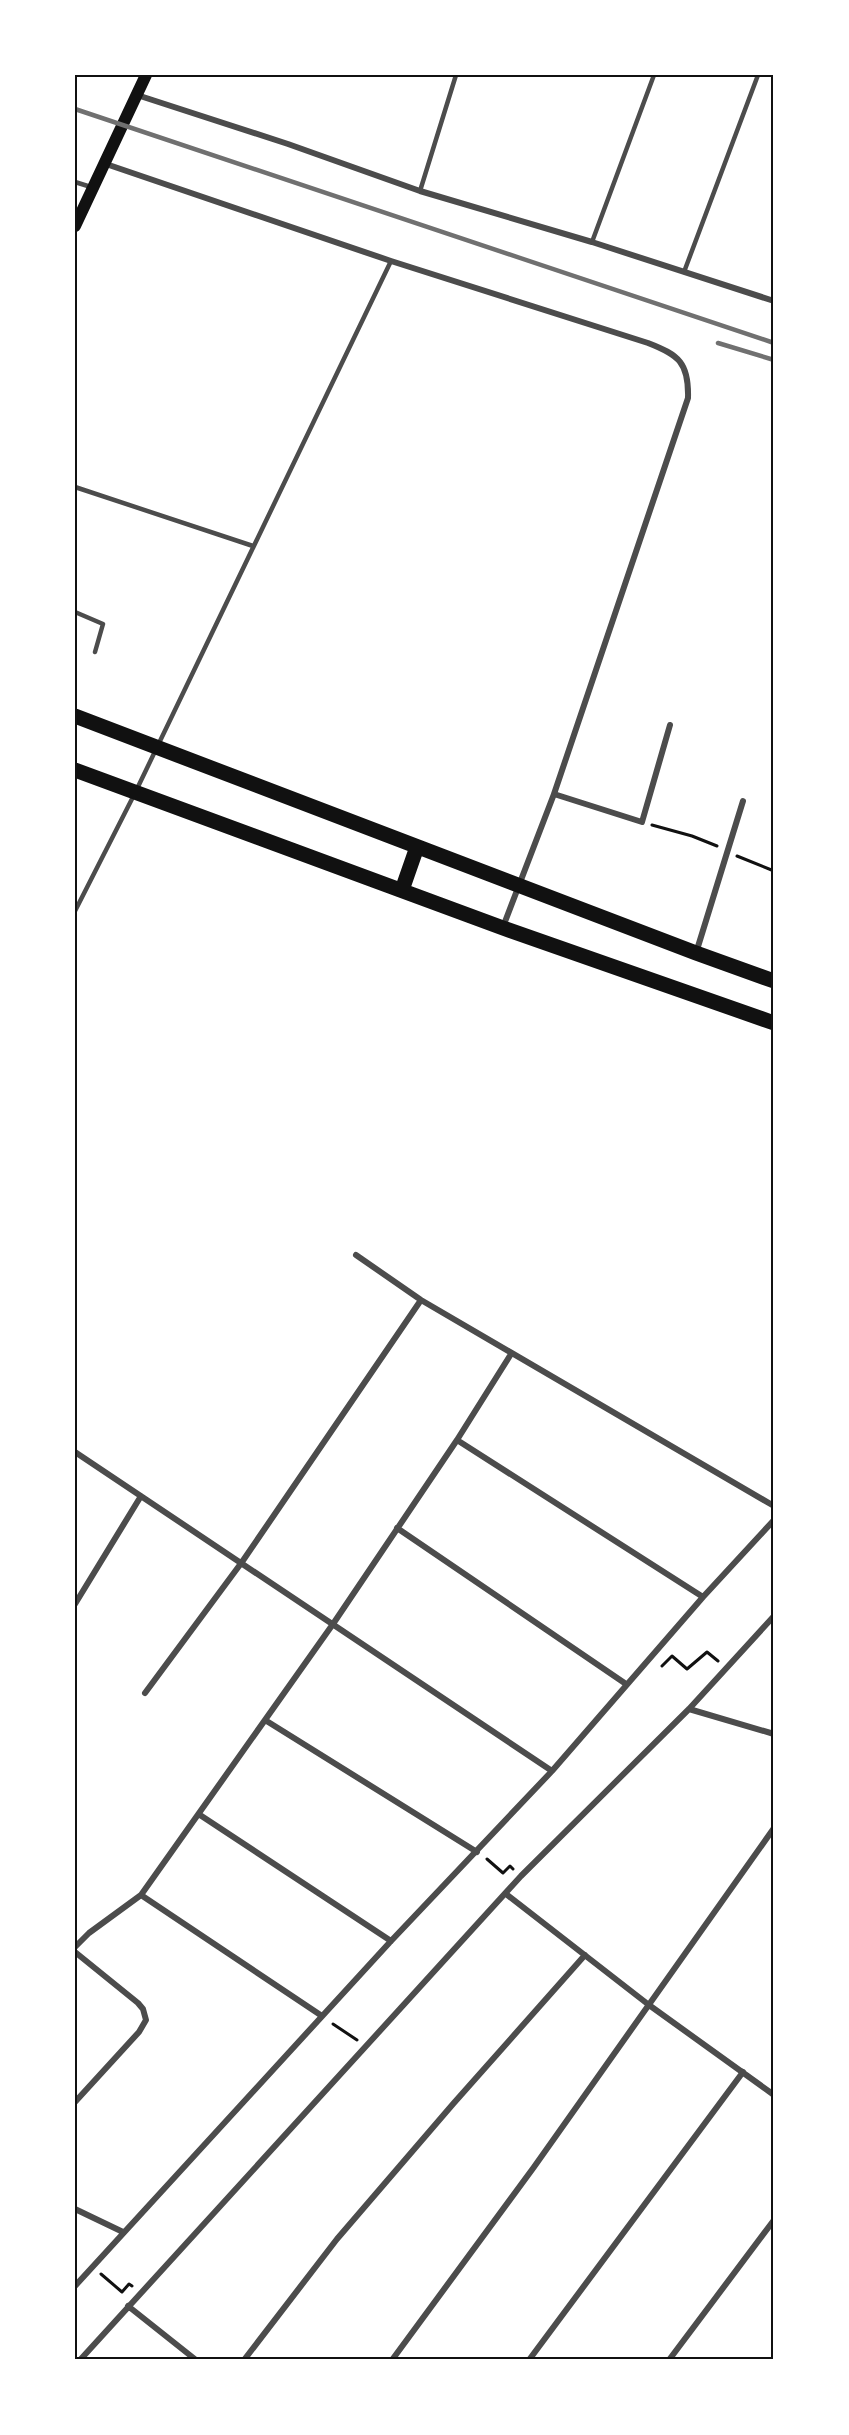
<svg xmlns="http://www.w3.org/2000/svg" width="849" height="2435" viewBox="0 0 849 2435" font-family="Figtree,sans-serif">
<rect width="100%" height="100%" fill="#fff"/>
<g fill="none" stroke-linecap="round" stroke-linejoin="round">
<!-- path -->
<path stroke="#111" stroke-width="3" d="M652 825 692 836 717 846
M737 856 774 871
M662 1666 672 1656 687 1669 707 1652 718 1661
M487 1859 503 1873 510 1866 513 1869
M333 2024 357 2040
M101 2274 122 2292 129 2284 132 2286"/>
<!-- service -->
<path stroke="#4c4c4c" stroke-width="4.5" d="M75 182 91 187
M420 191 456 75
M592 242 654 75
M684 272 758 75
M75 487 253 546
M75 612 103 624 95 652
M75 911 135 793 391 261"/>
<!-- minor -->
<path stroke="#4c4c4c" stroke-width="6" d="M137 95 288 144 420 191 592 242 774 301
M106 164 391 261 648 343C679 355 689 363 688 398L554 794 503 927
M554 794 642 822 670 725
M696 953 743 801
M356 1255 421 1300 774 1506
M457 1440 703 1597
M75 1452 552 1771
M397 1528 626 1684
M75 1604 141 1496
M145 1693 242 1562 421 1300
M689 1709 774 1734
M265 1720 477 1852
M200 1815 391 1941
M506 1894 649 2005 774 2095
M141 1895 322 2016
M75 1947 89 1933 141 1895 333 1624 457 1440 511 1354
M75 1952 138 2003 143 2009 146 2020 139 2032 75 2102
M75 2209 123 2232
M75 2286 391 1941 552 1771 703 1597 774 1520
M128 2306 196 2360
M80 2360 521 1876 689 1709 774 1616
M244 2360 337 2239 453 2104 585 1955
M392 2360 534 2167 774 1828
M529 2360 743 2072
M669 2360 774 2220"/>
<!-- secondary -->
<path stroke="#111" stroke-width="12" d="M75 226 146 75"/>
<!-- primary -->
<path stroke="#111" stroke-width="15" d="M75 716 696 953 774 981
M75 770 503 928 774 1023
M402 890 417 847"/>
<!-- rail -->
<path stroke="#707070" stroke-width="4.5" d="M75 109 774 343
M718 343 774 360"/>
</g>
<!-- border -->
<rect width="849" height="2435" fill="none" stroke="#ffffff" stroke-width="153"/>
<rect x="76" y="76" width="696" height="2282" fill="none" stroke="#111" stroke-width="2"/>
</svg>
